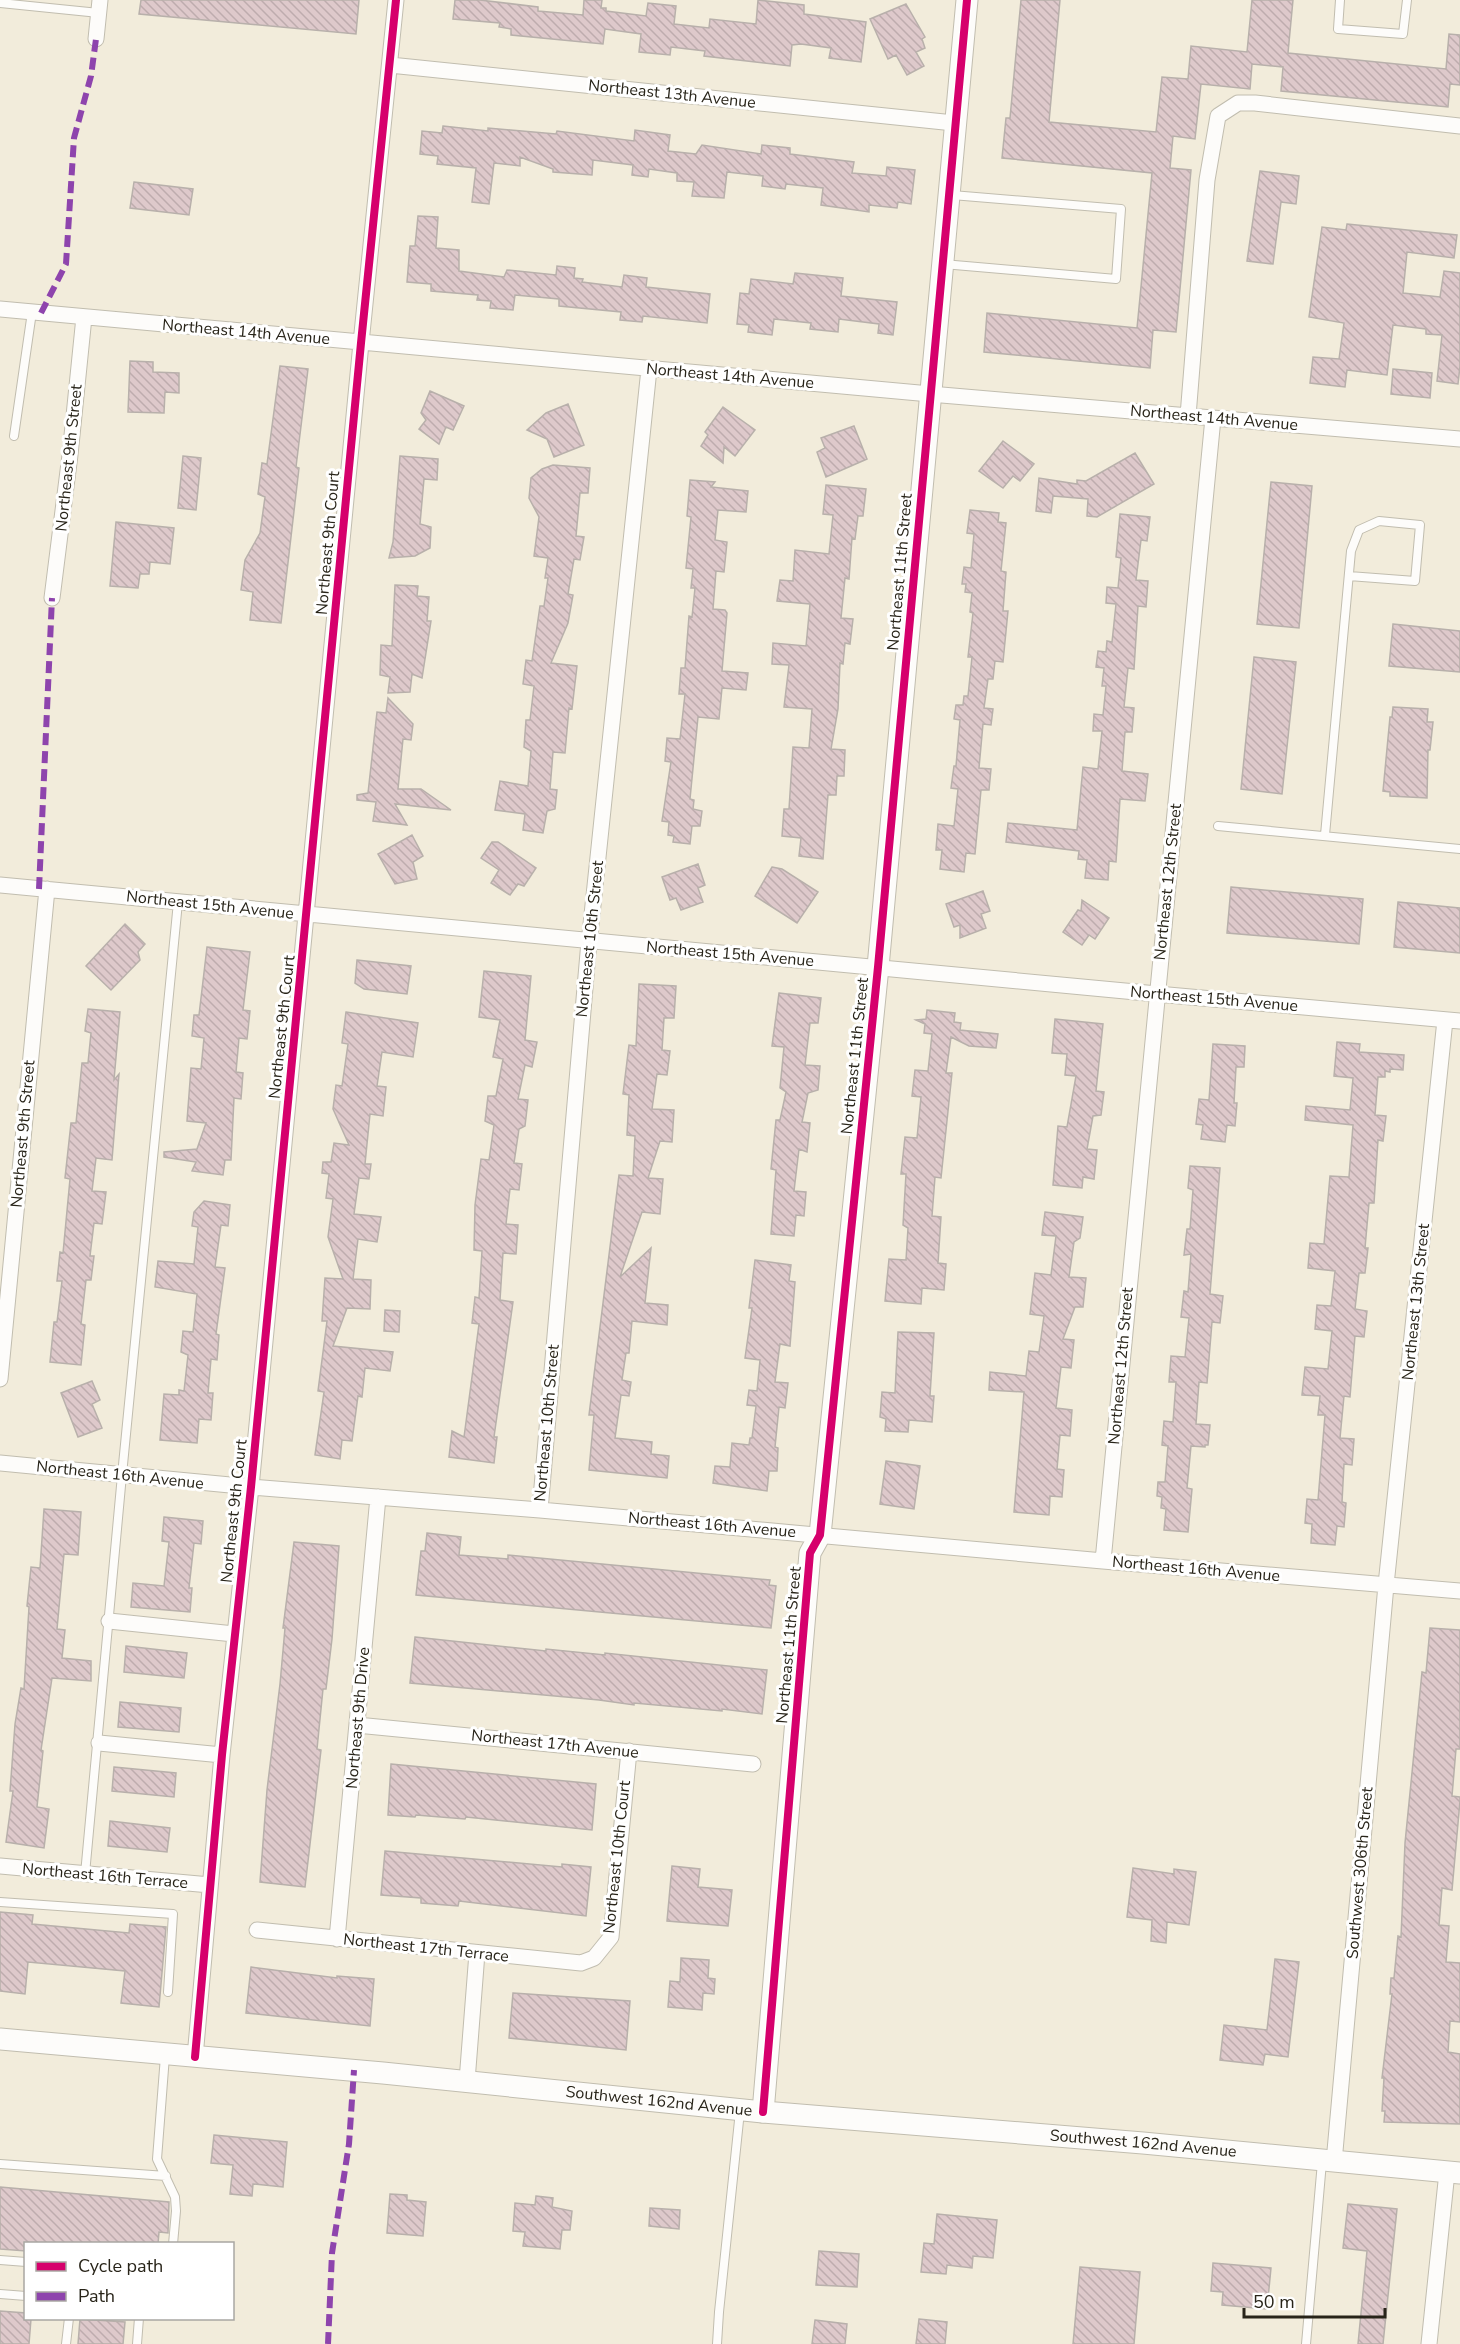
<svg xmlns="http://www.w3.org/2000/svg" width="1460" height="2344" viewBox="0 0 1460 2344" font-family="'Nunito Sans',sans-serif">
<defs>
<pattern id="building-back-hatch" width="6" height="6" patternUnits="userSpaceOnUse" patternTransform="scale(1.5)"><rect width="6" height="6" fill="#dec9cb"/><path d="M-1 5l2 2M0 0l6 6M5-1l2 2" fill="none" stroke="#beacae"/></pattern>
</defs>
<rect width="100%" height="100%" fill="#f2ecdb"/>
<!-- building -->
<path fill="url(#building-back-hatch)" stroke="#b8b0ab" stroke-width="1.5" d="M141 0H359L356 34 139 14Z
M455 0H480L538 7V11L583 15 584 0H602L601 8H606V11L646 16 648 3 676 6 674 24 709 28 710 19 756 24 758 0 804 5V14L866 22 861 62 829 58 831 48 801 44 792 45 790 66 704 56 705 51 671 47 670 55 639 52 641 34 605 29 603 44 511 35V29L499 27 500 23 453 19Z
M1021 0H1060L1049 122 1156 132 1162 77 1188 79 1191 46 1247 52 1252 0H1293L1288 53 1446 69 1449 34 1460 35V85L1450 84 1448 107 1281 91 1283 67 1252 64 1250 89 1201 84 1195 139 1173 136 1170 168 1191 170 1176 332 1153 330 1150 368 984 352 987 313 1137 328 1152 173 1002 158 1006 118H1010Z
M906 4 925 37 922 39 925 48 916 52 924 66 907 75 896 55 888 59 870 19Z
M443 126 488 131V128L556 134 557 131 634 141 635 130 670 135 668 151 696 154 702 145 761 154 762 145 790 148V154L854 162 852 173 886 176 887 167 915 170 911 204 898 202 897 208 869 205V212L821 205 823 188 786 184 785 189 762 186 763 176 727 172 724 198 692 196 694 182 677 181V173L649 169 648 177 632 175 633 165 593 160 592 175 553 172V169L520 157V166L494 163 489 204 472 202 476 168 437 164 438 156 420 154 422 131 442 133Z
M1260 171 1299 176 1296 204 1281 202 1273 264 1247 261Z
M134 182 193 189 189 215 130 208Z
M418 216 438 217 436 248 459 250V271L504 277 507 270 556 275 557 266 575 268 574 278 583 279 582 282 622 287 624 275 647 278 646 287 710 294 707 323 643 316 642 322 620 320 621 312 559 306V299L515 295 513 310 490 308 491 301 477 300 478 295 431 291V284L407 282 410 246H415Z
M1347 224 1457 235 1454 258 1407 252 1403 293 1440 297 1444 271 1460 273V366L1458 384 1437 381 1442 335 1426 334V329L1393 325 1387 375 1347 370 1345 387 1310 383 1313 357 1339 359 1344 323 1309 317 1322 227 1346 230Z
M795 273 843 278 841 296 897 302 893 335 878 333 879 324 839 319 838 332 810 329 811 323 774 319 772 335 748 332 749 325 737 324 740 293 749 294 751 279 793 284Z
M130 361 153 362V372L179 373V393L165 392 164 413 128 412Z
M280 366 308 369 296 467 299 468 281 623 250 620 253 592 241 590 245 560 260 533 265 497 258 494 262 463 267 464Z
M1393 369 1432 373 1430 398 1391 394Z
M430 391 464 406 453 430 446 427 439 444 419 429 426 420 421 413Z
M568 404 584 445 554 457 547 439 527 430 546 413Z
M723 407 755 430 735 456 724 447 723 463 701 446 708 435 705 432Z
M854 426 867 459 826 477 817 452 825 448 821 438Z
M1003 441 1034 464 1020 481 1013 476 1003 488 979 471Z
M1135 453 1154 484 1097 517 1087 516 1088 499 1053 496 1051 513 1036 511 1039 478 1077 484V480L1086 481Z
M183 456 201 458 196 510 178 508Z
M400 456 438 459 437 480 424 479 420 524 431 527 430 548 415 556 389 558 393 542Z
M553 465 590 468 588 493H580L576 536 584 537 580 560 574 559 568 594 573 595 568 623 551 663 577 666 572 709 569 708 565 753 553 752 550 789 557 790 555 809 547 811 543 833 523 830 525 814 495 810 500 781 528 786 531 751 524 747 526 720H530L534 686 523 684 526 660 532 661 540 606H544L548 578H545L548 558 534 556 539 517 529 498 531 478 542 469Z
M690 480 715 482 711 487 748 491 746 512 718 510 715 540 727 542 724 572 716 571 713 609 725 610 727 613 722 671 748 673 746 690 722 688 719 719 698 717 690 799 694 800 693 809 702 811 700 826H692L690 844 673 842 674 836 668 835 669 822 662 821 671 762 665 761 667 738 680 739 685 694H679L681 668H685L689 616 692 617 695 588H691L693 569 686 568 691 517 687 516Z
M1271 482 1312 486 1299 628 1257 624Z
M826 485 866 489 863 516H858L855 539 852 538 849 579 845 578 841 618 853 619 850 644 845 643 843 664 840 663 838 709 831 749 845 750 844 776H837L836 795H828L823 859 799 856 801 838 782 836 784 809H789L793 747 809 748 812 709 784 707 789 665 772 664 773 643 806 646 810 604 777 601 780 580 793 581 795 550 829 554 833 515 823 514Z
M970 510 999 513 998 522 1006 523 1001 571 1006 572 1003 611H1008L1003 662 995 661 993 679H988L984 708 993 709 991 725 983 724 979 768 991 769 989 790H981L975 854 966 853 964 872 940 869 942 850H936L938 824 954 826 958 789 951 788 954 766H956L960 720 954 719 956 705H963L964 696H968L972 657H968L973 613 970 612 972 593 965 592 966 584H962L964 567 971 568 974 534 967 533Z
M1120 514 1150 517 1147 541 1141 540 1136 580 1148 581 1146 607 1138 606 1134 669 1128 668 1124 707 1134 708 1132 732H1125L1122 771 1148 774 1145 801 1120 799 1116 862 1109 861 1108 880 1085 878 1087 860 1078 859 1079 851 1006 842 1008 823 1077 830 1083 767 1098 769 1102 731H1093L1094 714 1103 715 1106 686H1102L1104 668 1096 667 1098 651 1106 652 1107 641 1112 642 1116 604 1106 603 1107 587 1118 588 1121 558 1116 557Z
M116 522 174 528 170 564 150 562 149 574H140L138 588 110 586Z
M395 585 418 586 417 596 429 597 427 621H431L422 678 412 674 410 692 388 693 390 677 380 675 381 645 392 646Z
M1393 624 1460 631V672L1389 666Z
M1254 657 1296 662 1282 794 1241 789Z
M388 698 413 724 411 740 403 739 398 789H421L451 810 395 804 407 825 373 821 376 802 357 800V795L368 793 377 712 386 713Z
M1393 707 1428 709 1427 722H1433L1430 750H1428L1427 798 1390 796V792L1383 791 1390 717H1392Z
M412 835 423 856 413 862 417 879 395 884 378 854Z
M492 842H498L536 868 524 886 518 884 510 895 491 883 499 870 481 858Z
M698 864 705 885 698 888 703 902 681 910 676 898 670 900 662 877Z
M772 867 782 869 818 892 797 923 755 896Z
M1231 887 1363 899 1359 944 1227 933Z
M983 891 990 911 981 914 986 928 960 938V925L954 927 946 904Z
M1082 900 1109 918 1095 939 1089 935 1082 945 1063 932 1078 910 1081 911Z
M1398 902 1460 908V953L1394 947Z
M125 924 145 944 138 952 140 960 111 990 86 966Z
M207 947 250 952 243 1010 250 1011 247 1039 239 1038 236 1072 243 1073 241 1099 234 1098 231 1160H225L223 1175 192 1171 196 1162 164 1157V1152L197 1149 206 1123 187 1121 191 1068 201 1069 204 1038 192 1036 194 1015H199Z
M357 960 411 966 407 994 364 989 355 983Z
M484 971 531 976 525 1040 537 1042 532 1067 525 1065 518 1099 528 1100 525 1126 519 1129 514 1163 522 1164 519 1190 510 1189 506 1224 518 1225 516 1254 503 1253 500 1300 513 1302 494 1437H497L494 1463 449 1457 452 1431 464 1437 479 1324 472 1323 475 1297 479 1298 482 1251 474 1250 475 1205 481 1159 489 1160 494 1125 485 1121 488 1096H496L503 1059 493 1057 500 1020 479 1017Z
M639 984 676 986 674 1018H664L662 1050 670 1051 667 1075 657 1074 652 1109 674 1110 672 1142 660 1141 648 1178 663 1179 660 1214 642 1212 620 1277 651 1248 645 1303 668 1305 667 1325 632 1321 629 1353H626L622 1380 631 1382 629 1396 621 1395 615 1438 652 1442 651 1454 669 1456 667 1478 589 1470 594 1415H589L619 1175 633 1176 635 1136 627 1135 629 1095 623 1094 629 1045 636 1046Z
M779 993 821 998 818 1023H810L805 1065 820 1066 818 1090 808 1093 802 1122 810 1123 807 1152 799 1149 794 1191 806 1192 804 1216 796 1215 794 1236 771 1234 776 1170 771 1169 776 1120H780L786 1092 780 1088 784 1047 772 1046Z
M88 1009 120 1012 114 1080 119 1074 112 1160 96 1158 92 1191 106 1192 102 1224 94 1223 90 1256H94L91 1280H86L81 1324 85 1325 81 1365 50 1362 54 1322H57L62 1281H57L60 1252 63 1253 70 1179 65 1178 71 1123H76L82 1063H88L91 1033 85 1031Z
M927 1010 955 1013 954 1022 961 1023 960 1030 998 1034 996 1048 969 1046 951 1037 946 1073H952L941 1178 935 1177 932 1216 941 1217 938 1263 946 1264 944 1290 922 1288 921 1304 885 1301 889 1259 906 1260 908 1228 903 1225 906 1174H901L905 1137 917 1138 921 1097 912 1096 915 1070 928 1071 932 1034 924 1033 925 1024 916 1020 926 1019Z
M346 1012 418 1023 413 1057 382 1052 377 1086 386 1087 383 1116 370 1114 365 1164H371L369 1179 359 1178 354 1214 381 1217 377 1242 358 1239 353 1279 371 1280 370 1309 347 1308 333 1346 393 1352 390 1371 365 1368 362 1397 358 1396 352 1441 342 1440 340 1459 315 1455 324 1392 318 1391 327 1321H322L325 1278 343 1279 328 1237 333 1199 326 1198 329 1174 322 1173 323 1162H331L334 1143 349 1145 333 1109 336 1085 342 1086 348 1044 342 1043Z
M1055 1019 1103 1024 1096 1091 1104 1092 1101 1115 1093 1116 1087 1149 1097 1150 1094 1179 1083 1177 1082 1188 1053 1185 1058 1126 1067 1127 1076 1076 1065 1075 1067 1054 1052 1053Z
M1337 1042 1360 1044 1359 1052 1404 1055 1403 1070 1390 1069V1072L1385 1071V1077H1378L1375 1115 1386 1116 1383 1141 1378 1140 1374 1203H1369L1365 1248H1368L1365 1273H1359L1355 1309 1367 1311 1364 1337 1355 1336 1350 1397 1344 1396 1340 1438 1354 1439 1352 1465 1344 1464 1342 1502 1346 1503 1344 1527 1337 1526 1335 1545 1311 1543 1312 1524 1305 1523 1307 1499 1318 1500 1325 1415H1318L1320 1396 1302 1395 1305 1367 1328 1369 1332 1331 1315 1329 1317 1305 1331 1306 1335 1271 1308 1268 1310 1243 1324 1244 1330 1176 1349 1177 1353 1125 1305 1120 1306 1106 1350 1110 1353 1078 1334 1076Z
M1213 1044 1245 1046 1244 1067H1236L1234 1103H1237L1235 1126 1227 1125 1225 1142 1201 1139 1203 1125 1196 1124 1199 1099 1209 1100Z
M1190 1166 1220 1168 1210 1294 1223 1296 1220 1323 1212 1322 1207 1383 1199 1382 1196 1424 1210 1425 1208 1445H1205V1447L1191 1446 1187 1488 1192 1489 1188 1532 1164 1530 1166 1509 1161 1508 1162 1497 1157 1496 1158 1482H1165L1168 1446 1162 1445 1164 1421 1173 1422 1176 1382H1169L1171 1356 1185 1357 1189 1318 1181 1317 1184 1291 1188 1292 1191 1254 1184 1255 1187 1229H1190L1193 1190 1188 1188Z
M204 1201 230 1205 228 1226 221 1225 215 1267 225 1268 216 1334 219 1335 217 1360 211 1359 208 1393H213L211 1420 199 1419 197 1443 160 1440 164 1394 179 1395V1390L184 1391 188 1355 181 1352 183 1331 193 1332 197 1294 155 1287 158 1261 194 1264 198 1227 192 1226 194 1212Z
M1045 1212 1083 1217 1080 1238 1074 1242 1069 1277 1086 1278 1083 1307H1075L1063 1339 1074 1340 1071 1368 1061 1367 1056 1408 1072 1410 1070 1436 1060 1435 1057 1469 1064 1470 1062 1497 1050 1496 1049 1515 1014 1512 1024 1392 989 1390 990 1372 1026 1376 1029 1351 1039 1352 1044 1316 1030 1314 1035 1273 1051 1275 1056 1236 1042 1235Z
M755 1260 791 1265 789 1281 795 1282 790 1346 780 1344 775 1382 788 1383 785 1408 779 1407 775 1447 778 1448 777 1471H769L767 1491 713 1483 715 1466 730 1467 732 1443 749 1445 750 1438H752L756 1406 747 1405 749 1390 757 1391 760 1360 745 1358 752 1308H749Z
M385 1310 400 1311 399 1332 384 1331Z
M898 1332 934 1333 930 1396H934L932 1422 909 1420 908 1432 885 1431 886 1419 880 1417 882 1392 895 1393Z
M92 1381 100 1400 92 1404 102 1428 78 1437 61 1393Z
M886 1461 920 1466 914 1509 880 1504Z
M44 1509 81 1512 78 1555 64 1554 57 1629 65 1630 62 1658 91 1661V1681L52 1678 41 1750 43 1751 37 1807 49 1809 44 1848 6 1842 13 1791H10L15 1724 21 1688 24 1689 29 1607 27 1606 31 1567 40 1568Z
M164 1517 203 1521 201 1544 194 1543 189 1588H192L190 1612 131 1607 133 1583 164 1586 169 1542 162 1541Z
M427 1533 461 1537 459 1555 508 1559V1555L770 1580 769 1585 776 1586 771 1628 416 1595 421 1551H425Z
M294 1542 339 1546 332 1639 326 1689H323L317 1749 321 1750 305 1887 260 1882 267 1790 280 1684 285 1628H283Z
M1430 1628 1460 1630V1749H1456L1452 1796 1460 1797V1801L1452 1890 1442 1888 1439 1925 1449 1926 1446 1962 1460 1963V2022L1450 2021 1448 2052 1460 2054V2124L1384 2122 1385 2111H1382L1384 2078H1382L1392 1994H1390L1391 1978H1394L1398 1936 1401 1937 1405 1843 1422 1672 1426 1673Z
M415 1637 546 1651V1649L605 1655V1653L767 1670 762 1714 722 1709V1711L634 1703V1705L599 1700 410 1683Z
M126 1646 187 1653 184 1678 124 1672Z
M120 1702 181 1708 179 1732 118 1727Z
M391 1764 596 1784 592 1830 466 1817 465 1819 416 1815 415 1817 388 1815Z
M114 1767 176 1773 174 1797 112 1791Z
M110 1821 170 1828 167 1852 108 1846Z
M385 1851 562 1867V1864L591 1867 586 1916 459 1901 458 1906 421 1903V1898L381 1895Z
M672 1866 700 1869 698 1887 732 1890 728 1926 667 1921Z
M1133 1868 1174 1874V1869L1196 1872 1189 1925 1167 1922 1166 1943 1151 1941 1152 1920 1127 1917Z
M0 1912 33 1915 32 1924 129 1933 130 1924 166 1927 159 2007 121 2003 125 1971 28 1962 25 1994 0 1991Z
M681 1958 709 1960 708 1978 715 1979 714 1994 703 1993 702 2010 668 2007 670 1981 680 1982Z
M1275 1959 1299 1962 1288 2057 1265 2054 1263 2065 1220 2060 1224 2025 1267 2030Z
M251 1967 337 1978V1976L374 1979 370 2026 246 2013Z
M513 1993 630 2001 626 2050 509 2038Z
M214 2135 287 2142 283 2187 253 2184 252 2196 230 2194 233 2165 211 2163Z
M0 2187 169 2202 168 2233 159 2232 158 2244H26V2251L0 2249Z
M390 2194 407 2195V2200L426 2202 423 2236 387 2233Z
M536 2196 553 2198 552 2207 572 2211 570 2230H562L560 2249 523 2246 525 2232 513 2231 515 2203 535 2205Z
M1348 2204 1397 2209 1383 2344H1358L1367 2251 1343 2248Z
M650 2208 680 2210 679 2229 649 2226Z
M937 2214 997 2220 993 2258 973 2256 972 2268 947 2265 946 2274 921 2272 924 2243 934 2244Z
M819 2251 859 2254 857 2287 816 2285Z
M1213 2263 1271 2268 1267 2309 1222 2305 1223 2292 1211 2291Z
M1080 2267 1140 2272 1134 2344H1073Z
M0 2311 26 2313V2319H31L29 2344H0Z
M80 2319 125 2322 123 2344H78Z
M919 2319 947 2322 945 2344H916Z
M815 2320 847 2324 845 2344H812Z"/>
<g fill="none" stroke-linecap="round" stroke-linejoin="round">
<!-- lane casing -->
<g stroke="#c1bdaf" stroke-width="10">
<path id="lane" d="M1340 0 1338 29 1403 34 1407 0
M0 3 99 13
M943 264 1116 279 1121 209 952 195
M14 436 32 312
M1218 826 1460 849
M1325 835 1351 551 1359 530 1379 521 1420 525 1415 581 1349 576
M85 1874 122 1475 178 902
M0 1902 173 1914 168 1992
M165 2056 157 2159 175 2197 176 2211 173 2244
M0 2164 166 2176
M0 2260 26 2262
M0 2294 26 2296
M66 2344 69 2318
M137 2344 139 2318
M717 2344 719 2312 740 2111
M1306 2344 1322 2162"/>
</g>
<!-- street casing -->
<g stroke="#c1bdaf" stroke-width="17">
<path id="street" d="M96 39 100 0
M390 65 954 123
M0 309 930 394 1460 439
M1188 416 1207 180 1218 116 1238 103H1255L1460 126
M52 598 70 455 84 317
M0 885 1157 994 1460 1021
M0 1379 47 889
M0 1463 251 1487 540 1510 1103 1561 1460 1591
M540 1510 588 953 649 369
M1103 1561 1213 418
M109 1621 234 1634
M357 1725 753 1764
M99 1743 222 1755
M0 1866 210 1885
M257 1930 581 1963 594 1958 611 1937 629 1751
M337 1939 378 1497
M195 2057 222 1755 251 1487 361 343 396 0
M467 2081 477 1953
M1334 2162 1386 1585 1445 1020
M1429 2344 1447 2172"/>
</g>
<!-- secondary casing -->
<g stroke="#c1bdaf" stroke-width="23">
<g id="secondary">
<path id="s1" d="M0 2039 383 2073 763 2112 1143 2143 1460 2173"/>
<path d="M763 2112 810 1553 820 1535 878 967 967 0"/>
</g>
</g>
<!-- lane -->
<use href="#lane" stroke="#fdfcfa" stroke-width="8"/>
<!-- street -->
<use href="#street" stroke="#fdfcfa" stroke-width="15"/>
<!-- secondary -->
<use href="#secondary" stroke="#fdfcfa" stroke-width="21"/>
<!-- quiet -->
<path stroke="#8e44ad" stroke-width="6" stroke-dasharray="12 6" stroke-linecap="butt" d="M41 313 66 264 74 138 91 76 96 39
M39 889 52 598
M328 2344 332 2253 349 2144 354 2070"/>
<!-- cycleway casing -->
<g stroke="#fff" stroke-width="11">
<path id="cycleway" d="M195 2057 222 1755 251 1487 361 343 396 0
M763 2112 810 1553 820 1535 878 967 967 0"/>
</g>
<!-- cycleway -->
<use href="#cycleway" stroke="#d6006c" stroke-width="8"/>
</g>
<g text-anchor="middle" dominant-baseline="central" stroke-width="6" stroke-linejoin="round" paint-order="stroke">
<!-- street labels -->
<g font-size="16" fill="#282419" stroke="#fff">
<text transform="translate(672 94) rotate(6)">Northeast 13th Avenue</text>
<text transform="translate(246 332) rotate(5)">Northeast 14th Avenue</text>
<text transform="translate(730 376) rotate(5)">Northeast 14th Avenue</text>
<text transform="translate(1214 418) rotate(5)">Northeast 14th Avenue</text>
<text transform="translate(69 458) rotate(-84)">Northeast 9th Street</text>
<text transform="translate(328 543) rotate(-85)">Northeast 9th Court</text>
<text transform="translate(900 572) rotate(-85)">Northeast 11th Street</text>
<text transform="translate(1168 882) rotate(-84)">Northeast 12th Street</text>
<text transform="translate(210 905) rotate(6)">Northeast 15th Avenue</text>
<text transform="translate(590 939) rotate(-84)">Northeast 10th Street</text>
<text transform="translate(730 954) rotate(5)">Northeast 15th Avenue</text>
<text transform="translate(1214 999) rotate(5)">Northeast 15th Avenue</text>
<text transform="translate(282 1027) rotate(-84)">Northeast 9th Court</text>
<text transform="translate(855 1056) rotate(-84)">Northeast 11th Street</text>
<text transform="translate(23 1134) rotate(-85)">Northeast 9th Street</text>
<text transform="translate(1416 1302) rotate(-84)">Northeast 13th Street</text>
<text transform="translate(1121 1366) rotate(-85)">Northeast 12th Street</text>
<text transform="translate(547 1423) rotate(-85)">Northeast 10th Street</text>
<text transform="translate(120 1475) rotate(6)">Northeast 16th Avenue</text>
<text transform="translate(234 1511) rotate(-84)">Northeast 9th Court</text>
<text transform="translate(712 1525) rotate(5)">Northeast 16th Avenue</text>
<text transform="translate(1196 1569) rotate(5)">Northeast 16th Avenue</text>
<text transform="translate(789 1645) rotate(-85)">Northeast 11th Street</text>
<text transform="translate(358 1718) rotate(-85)">Northeast 9th Drive</text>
<text transform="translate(555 1744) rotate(6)">Northeast 17th Avenue</text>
<text transform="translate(617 1857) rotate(-84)">Northeast 10th Court</text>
<text transform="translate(1360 1873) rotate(-85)">Southwest 306th Street</text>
<text transform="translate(105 1876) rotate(5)">Northeast 16th Terrace</text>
<text transform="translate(426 1948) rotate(6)">Northeast 17th Terrace</text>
<text stroke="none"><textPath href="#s1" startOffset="662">Southwest 162nd Avenue</textPath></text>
<text stroke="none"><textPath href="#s1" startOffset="1148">Southwest 162nd Avenue</textPath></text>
</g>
</g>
<!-- legend -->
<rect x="24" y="2242" width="210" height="78" fill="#ffffff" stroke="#a9a7a3" stroke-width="1.5"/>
<rect x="36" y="2262" width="30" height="9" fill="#d6006c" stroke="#a9a7a3" stroke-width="1.5"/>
<text x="78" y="2272" font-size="18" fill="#282419">Cycle path</text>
<rect x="36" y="2292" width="30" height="9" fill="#8e44ad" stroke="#a9a7a3" stroke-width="1.5"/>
<text x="78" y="2302" font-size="18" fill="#282419">Path</text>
<!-- scale -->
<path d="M1244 2308v9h141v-9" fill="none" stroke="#282419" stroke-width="3"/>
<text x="1253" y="2308" font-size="18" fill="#282419" stroke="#ffffff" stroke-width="4.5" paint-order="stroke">50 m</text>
</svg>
